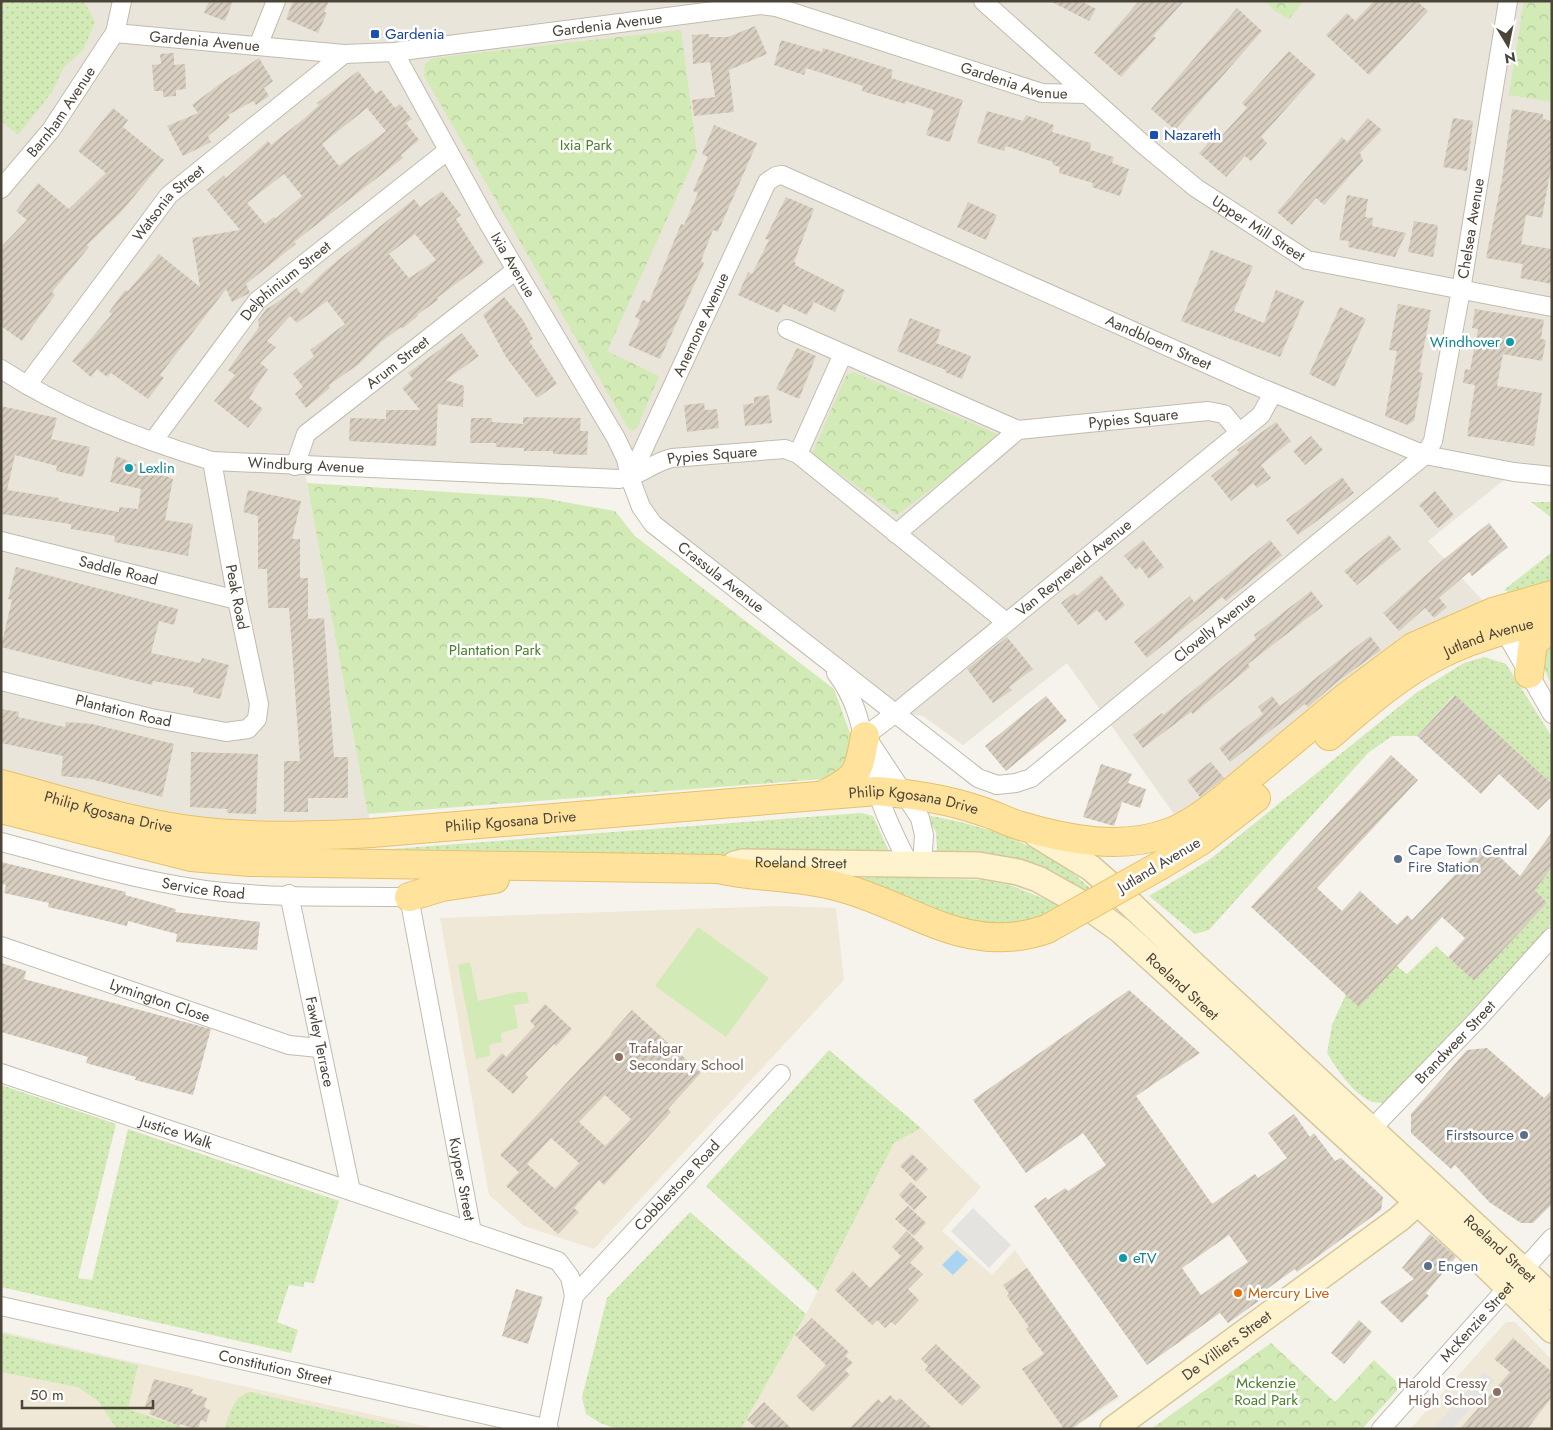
<svg xmlns="http://www.w3.org/2000/svg" width="1553" height="1430" viewBox="0 0 1553 1430" font-family="Jost,sans-serif">
<defs>
<pattern id="grass-dots" width="8" height="8" patternUnits="userSpaceOnUse" patternTransform="scale(1.25)"><rect width="8" height="8" fill="#d2eab5"/><path d="M2 2h.1M6 6h.1" fill="none" stroke="#b6ca9c" stroke-width="1.8" stroke-linecap="round"/></pattern>
<pattern id="park-crowns" width="20" height="18" patternUnits="userSpaceOnUse" patternTransform="scale(1.25)"><rect width="20" height="18" fill="#d2eab5"/><path d="M2 6a3 3 0 1 1 6 0M12 15a3 3 0 1 1 6 0" fill="none" stroke="#b6ca9c"/></pattern>
<pattern id="building-hatch" width="6" height="6" patternUnits="userSpaceOnUse" patternTransform="scale(1.25)"><rect width="6" height="6" fill="#d8cfc1"/><path d="M-1 1l2-2M0 6l6-6M5 7l2-2" fill="none" stroke="#b1aa9e"/></pattern>
</defs>
<rect width="100%" height="100%" fill="#f6f3ec"/>
<!-- residential -->
<path fill="#eae5da" d="M1 1H1552V476L1514 472 1428 541 1493 612 1183 827 1067 663 963 745 923 716 897 712 653 524 630 478 304 467 372 833 254 836 1 784Z"/>
<!-- education -->
<path fill="#efe8d6" d="M778 906 836 908 844 980 594 1249 524 1226 489 1195 440 918Z
M921 1128 981 1187 942 1231 992 1275 1015 1250 1119 1398 1072 1429H741L806 1314 894 1143Z
M1506 1322H1515L1552 1360V1429H1410Z
M1 1331 115 1358 438 1429H1Z"/>
<!-- grass -->
<path fill="url(#grass-dots)" d="M1 1H84L95 22 83 50 64 67 52 92 18 135 1 121Z
M1531 502H1552V518Z
M1552 552V587L1518 596 1504 590Z
M1484 657 1506 664 1552 737V784L1454 695 1417 736H1392L1368 753 1209 930 1195 934 1149 896 1209 860 1416 693 1464 663Z
M861 813 873 816 890 854 690 859 352 852Z
M925 815C975 823 1026 839 1067 869 1097 891 1121 920 1147 946L992 856 937 852 936 832Z
M1552 867V923L1403 1091C1398 1094 1392 1100 1386 1102 1362 1109 1338 1071 1327 1053L1332 1025 1346 994 1397 966 1407 974 1436 946 1474 981 1547 903 1535 890Z
M889 877 984 880 1010 885 1062 906 1033 924 970 928 857 883 859 878Z
M829 1050 921 1128 894 1143 818 1291 706 1186Z
M1 1085 116 1124 78 1278 92 1280 128 1129 339 1201 314 1283 304 1282V1287L289 1285 277 1322 298 1330 291 1353 1 1287Z
M690 1212 806 1314 741 1429H618L600 1423 586 1414 582 1397 607 1298Z
M1 1333 138 1365 128 1409 187 1429H117L98 1401 78 1387 1 1372Z
M250 1392 414 1429H227L225 1427C231 1412 233 1396 250 1392Z"/>
<!-- park -->
<path fill="url(#park-crowns)" d="M1265 1H1304L1289 19 1276 12Z
M1524 1H1552V102L1509 95Z
M681 30 697 153 607 351 659 376 637 428 632 431 628 428 424 76 425 64 433 58Z
M853 372 997 434 998 439 897 515 812 454 846 376Z
M307 483 542 498 615 511 635 536 834 689 856 750 835 778 368 814Z
M1552 642V686C1542 667 1541 660 1552 642Z
M1271 1343 1335 1402 1374 1360 1401 1386 1362 1429H1151Z"/>
<!-- garden -->
<path fill="#d2eab5" d="M698 927 769 978 726 1037 655 986Z
M470 962 478 1001 516 992H527L529 1003 514 1005 518 1028 501 1033 502 1042 489 1045 490 1056 476 1059 458 965Z"/>
<!-- parking -->
<path fill="#e5e3e0" d="M973 1208 1011 1245 989 1268 951 1231Z
M1484 1372 1494 1381 1452 1429H1433Z"/>
<!-- water -->
<path fill="#a9d4f2" d="M957 1250 968 1260 953 1275 942 1265Z"/>
<!-- building -->
<path fill="url(#building-hatch)" fill-rule="evenodd" d="M209 1H233L225 21 204 13Z
M293 1H329L324 12 327 13 318 33 286 19Z
M1050 1H1081L1096 9 1089 21Z
M1139 1H1184L1153 36 1156 38 1121 77 1094 53Z
M1374 1H1417L1428 11 1369 75 1326 35 1347 13 1355 21Z
M1237 8 1262 31 1175 130 1151 109Z
M755 26 767 54 729 70 734 112 694 116 692 100 715 97 710 62 693 64 692 35 709 34V37H728Z
M781 40 822 52 823 48 893 70 891 78 963 100 950 142 926 135 934 110 906 101 905 104 862 91 863 86 806 68 804 75 774 65Z
M1289 51 1316 75 1261 137 1267 143 1251 161 1245 156 1226 177 1199 153 1211 140 1215 143 1247 108 1242 103Z
M174 53V65L185 64 186 89 176 90V96L163 97V91H154L152 65 161 64 160 54Z
M259 58 273 81 264 88 269 96 256 105 253 101 228 115 230 118 208 136 211 142 183 156 167 126 198 113 192 105 221 83Z
M358 71 376 94 381 90 395 108 400 104 412 119 406 123 419 140 401 155 403 158 294 242 296 244 246 284 250 293 232 302 226 289 160 375 164 378 148 399 111 373 107 377 97 369 91 377 72 361 112 314 109 312 125 290 128 291 159 254 200 287 192 238 240 230 207 190 224 175 226 178 268 141 271 145 306 117 319 105 317 103ZM367 108 386 131 339 166 322 144ZM284 174 302 196 276 218 274 217 265 224 247 203Z
M113 108 128 120 123 127 164 160 121 212 87 245 89 247 52 292 55 295 22 341 1 326V247L27 220 16 211 38 183 69 209 106 173 78 151Z
M1512 109 1543 114V119L1552 121V162L1542 218 1526 215 1521 244 1552 249V284L1520 278 1523 264 1486 258 1502 179Z
M987 111 1023 121 1026 115 1054 125 1052 132 1091 143 1090 150 1114 157 1112 163 1129 169 1120 196 1092 187 1093 183 1059 173 1060 167 1053 165V162L1006 146 1004 151 977 143Z
M1368 118 1382 130 1360 153 1363 161 1324 205 1316 198 1292 225 1277 212 1342 137 1347 142Z
M1453 118 1473 121 1467 171 1443 167Z
M714 125 757 143 718 232 713 230 701 261 704 263 660 359 628 345 640 320 635 317 643 300 649 302 681 224 684 225 698 193 693 191 708 157 702 154Z
M442 191 461 215 456 219 484 263 437 298 438 300 417 315 418 316 402 329 401 327 381 342 359 364 329 385 330 388 306 408 295 394 303 387 293 374 314 356 310 350 345 324 327 301 297 323 290 316 267 341 276 347 260 363 268 369 249 398 263 409 248 428 214 401 235 375 228 370 259 327 258 320 268 307 269 308 297 288 301 294 326 270 414 199 420 207ZM415 234 436 260 409 278 389 254Z
M1347 195 1368 199 1365 217 1373 218 1372 226 1406 233 1395 257 1348 247 1349 241 1339 240Z
M786 197 814 209 794 262 796 263 795 265 845 290 835 312 814 302 807 315 783 304 779 313 738 295 748 272 752 274 769 240 765 239Z
M968 202 997 215 986 240 957 227Z
M1414 221 1437 225 1438 230 1433 257 1408 252Z
M1211 250 1253 266 1234 311 1264 323 1276 290 1304 301 1280 357 1181 321Z
M504 297 523 320 533 339 529 341 557 384 537 398 506 357 483 315Z
M1398 304 1431 310 1419 372 1423 373 1414 421 1407 425 1385 416 1397 351 1389 350Z
M1340 307 1366 319 1335 387 1309 374Z
M1475 309 1544 320 1541 339 1546 340 1542 361 1503 354 1497 386 1542 393 1534 446 1467 436 1475 385 1463 383 1465 369 1470 370 1478 329 1472 328Z
M910 318 941 330 936 343 971 356 962 379 945 372 946 370 897 351Z
M462 333 479 356 446 380 464 386 463 407 438 404 436 446 349 441 350 418 386 419V410H420L402 388 413 379 408 373Z
M797 348 816 356 799 399 776 389Z
M769 395 772 423 745 426 743 405 754 403V397Z
M704 403 705 410 717 409 719 428 687 432 684 405Z
M1 406 57 418 51 439 90 447 83 477 56 471 57 466 15 455 7 490 59 498V501L119 512V507L138 509 141 489 110 482 116 456 173 479 165 520 193 524 188 556 114 542 115 536 71 529V524L1 514Z
M523 417 581 418 580 431H588L587 455 553 454V451H524V448L496 447V443H470L471 418H492V422L523 424Z
M1276 422 1291 441 1261 465 1271 478 1257 488 1253 483 1231 501 1211 476 1239 453 1237 450Z
M1311 436 1323 450 1305 465 1293 451Z
M1342 477 1354 493 1298 535 1286 520Z
M248 490 301 501 292 539H300V578H308V619L324 618 334 757H348V798H308V812H284V761H300L289 608H268L267 569H258V516L243 512Z
M1435 491 1454 515 1438 528 1419 505Z
M1489 523 1508 547 1472 576 1469 572 1439 598 1447 607 1434 618 1425 608 1399 631 1383 613 1444 559Z
M1389 535 1401 549 1357 585 1344 571Z
M1143 540 1164 567 1149 579 1140 567 1136 570 1124 556Z
M1270 540 1282 555 1226 601 1222 597 1147 658 1134 642 1190 596 1194 602Z
M16 567 178 609 174 625 159 621 151 653 200 663 202 658 229 665 220 699 193 693 194 688 153 681 152 685 1 647 12 600 8 599Z
M1101 575 1125 605 1106 621 1097 610 1078 625 1061 603 1074 593 1077 596Z
M1311 591 1323 606 1248 664 1250 667 1193 714 1191 712 1143 748 1133 735 1162 713 1163 715 1256 639 1254 635Z
M1370 636 1381 650 1337 682 1308 707 1305 704 1230 762 1219 748 1263 714 1258 707 1272 696 1280 706Z
M1007 637 1033 669 1009 687 1012 690 993 703 967 669Z
M1455 695 1552 784V796L1538 810 1499 774 1481 794 1417 736Z
M1046 696 1067 721 1006 771 985 746Z
M1 709 19 712 18 717 65 727 66 722 92 724 174 744 162 797 90 779 61 776 63 756 1 743Z
M191 752 258 754 256 814 227 813V809L190 807Z
M1391 755 1418 780 1317 888 1342 911 1360 891 1397 925 1407 915 1412 920 1485 843 1520 876 1552 832V867L1535 890 1547 903 1474 981 1448 957 1465 938 1442 917 1359 1007 1251 907Z
M1211 762 1224 778 1200 797 1187 780Z
M1101 764 1132 774 1128 783 1146 789 1140 808 1122 802 1114 826 1083 817Z
M1 862 126 892 125 895 176 909 175 912 260 922 257 950 176 942 177 934 128 921 127 926 82 915 48 907 49 903 4 893 6 885 1 884Z
M1 963 26 971 24 979 211 1029 193 1095 135 1080 136 1077 86 1063 88 1057 1 1032Z
M1129 990 1200 1053 1136 1096 1212 1204 1255 1174 1258 1178 1287 1158 1268 1133 1294 1114 1310 1137 1314 1133 1335 1161 1341 1158 1383 1197 1381 1210 1297 1272 1295 1269 1267 1289 1270 1293 1228 1323 1220 1313 1147 1365 1034 1206 1046 1197 1048 1200 1065 1188 1068 1191 1106 1165 1083 1133 1026 1173 973 1100ZM1229 1235 1248 1262 1201 1295 1182 1268Z
M545 1004 572 1029 556 1046 554 1044 525 1074 528 1077 513 1094 486 1070 502 1053 506 1057 535 1026 530 1021Z
M632 1010 701 1073 668 1109 671 1112 604 1185 599 1180 574 1208 579 1212 558 1234 506 1186 519 1172 500 1155 612 1034 611 1033ZM605 1095 631 1119 605 1146 579 1122ZM551 1138 579 1163 555 1189 527 1164Z
M1487 1048 1544 1098 1552 1090V1204L1533 1223H1521L1489 1202 1455 1165 1451 1169 1411 1133V1114L1467 1050Z
M912 1154 928 1169 916 1182 900 1166Z
M911 1182 927 1197 914 1210 899 1195Z
M908 1206 926 1223 914 1236 895 1219Z
M907 1231 924 1248 910 1263 923 1274 908 1289 919 1300 895 1325 891 1322 885 1328 877 1320 872 1325 835 1290 853 1271 870 1288 901 1256 892 1247Z
M1430 1234 1456 1257 1426 1293 1429 1296 1402 1323 1380 1302 1414 1279 1402 1268Z
M1027 1268 1118 1396 1071 1429H1064L1022 1369 1044 1354 1026 1329 1029 1327 1007 1296 1009 1294 1003 1285Z
M516 1289 543 1297 528 1344 502 1336Z
M812 1318 849 1352 845 1356 853 1363 845 1370 850 1375 813 1412 796 1396 826 1365 795 1335Z
M1359 1320 1372 1332 1344 1364 1331 1353Z
M1513 1338 1552 1372V1397L1527 1429H1460L1510 1372 1494 1359Z
M936 1344 981 1387 962 1406 925 1370 928 1366 921 1359Z
M154 1379 193 1389 191 1393 207 1398 204 1407 210 1410 206 1422 201 1420 198 1429H195L180 1424 179 1426 149 1414 151 1410 145 1407Z
M890 1395 896 1401 900 1398 933 1429H849L878 1399 882 1403Z
M764 1402 792 1429H757L747 1420Z"/>
<g fill="none" stroke-linecap="round" stroke-linejoin="round">
<!-- street casing -->
<g stroke="#c2bbae" stroke-width="20">
<g id="street">
<path id="s1" d="M983 1 1144 145 1196 188 1307 260 1552 307"/>
<path id="s2" d="M115 33 344 54 394 52 760 5 776 7 1042 93 1087 94"/>
<path d="M258 46 276 1"/>
<path id="s3" d="M394 52 487 221 616 438 626 459 630 478 641 507 653 524 978 778 997 785 1016 783 1031 778 1425 455 1433 441 1461 290 1508 1"/>
<path id="s4" d="M1 189 51 130 110 40 115 33 122 1"/>
<path id="s5" d="M787 329 1018 430 1208 411 1224 414 1239 432"/>
<path id="s6" d="M1 369C65 411 139 439 212 461L619 479C639 477 653 462 672 458L785 449 798 454 1006 622"/>
<path id="s7" d="M27 385 169 195 344 54"/>
<path id="s8" d="M153 441 257 301 447 151"/>
<path d="M798 454 843 354"/>
<path id="s9" d="M295 466 306 434 516 270"/>
<path id="s10" d="M630 478 767 182 776 176 782 175 1252 384 1425 455 1514 472 1552 476"/>
<path d="M896 534 1018 430"/>
<path id="s11" d="M1 541 237 600"/>
<path d="M1500 623 1552 714"/>
<path d="M836 673C864 709 863 750 877 791 885 816 897 841 909 864"/>
<path id="s12" d="M1 681 151 718 226 732 248 729 257 719 259 704 237 600 212 461"/>
<path id="s13" d="M865 736 897 712 1261 415 1273 393"/>
<path d="M869 741 920 818 924 835 922 864"/>
<path id="s14" d="M1 842C74 861 147 884 223 892 284 898 347 896 409 897L472 1232"/>
<path id="s15" d="M289 894 351 1191"/>
<path id="s16" d="M1 946 289 1045 319 1048"/>
<path id="s17" d="M1 1073 558 1261 570 1277 574 1296 547 1428"/>
<path id="s18" d="M1366 1138 1382 1118 1477 1020 1552 937"/>
<path id="s19" d="M574 1296 781 1074"/>
<path id="s20" d="M1 1306 549 1429"/>
<path id="s21" d="M1381 1429 1552 1238"/>
</g>
</g>
<!-- secondary casing -->
<g stroke="#d6c79b" stroke-width="28">
<g id="secondary">
<path id="s22" d="M1037 835 1091 868 1117 891 1194 965 1552 1297"/>
<path id="s23" d="M735 864 743 862 978 865 1018 872 1038 879 1088 907 1120 930 1240 1039 1478 1258 1552 1330"/>
<path id="s24" d="M1113 1429 1399 1219 1428 1193"/>
</g>
</g>
<!-- primary casing -->
<g stroke="#e6c16a" stroke-width="30">
<g id="primary">
<path d="M1529 674 1533 643 1552 627"/>
<path id="s25" d="M1329 736C1364 706 1401 673 1443 653 1478 636 1514 627 1552 619"/>
<path id="s26" d="M1 784C66 801 131 823 197 831 255 838 313 836 372 833L877 791C911 794 946 799 978 810 993 814 1007 822 1021 826 1068 840 1121 850 1168 833 1188 826 1206 812 1223 799L1346 697 1413 647 1493 612 1552 595"/>
<path d="M827 793C860 776 858 772 865 736"/>
<path d="M1 809 191 857 250 862 718 869C759 878 802 876 843 888 915 908 968 957 1047 929"/>
<path d="M1161 865 1202 840 1256 798"/>
<path d="M409 897 442 887 495 879"/>
</g>
</g>
<!-- street -->
<use href="#street" stroke="#fff" stroke-width="18"/>
<!-- secondary -->
<use href="#secondary" stroke="#fff3cd" stroke-width="25"/>
<!-- primary -->
<use href="#primary" stroke="#ffe39c" stroke-width="28"/>
<!-- primary-bridge casing -->
<g stroke="#e6c16a" stroke-width="30" stroke-linecap="butt">
<path id="primary-bridge" d="M1047 929 1161 865"/>
</g>
<!-- primary-bridge -->
<use href="#primary-bridge" stroke="#ffe39c" stroke-width="28"/>
</g>
<!-- markers -->
<g fill="#1a4fb4" stroke="#fff" stroke-width="2">
<rect x="370" y="29" width="10" height="10" rx="2.5"/>
<rect x="1149" y="130" width="10" height="10" rx="2.5"/>
</g>
<g fill="#0f9aa8" stroke="#fff" stroke-width="2">
<circle cx="1510" cy="342" r="5"/>
<circle cx="129" cy="468" r="5"/>
<circle cx="1123" cy="1258" r="5"/>
</g>
<g fill="#5c6f8a" stroke="#fff" stroke-width="2">
<circle cx="1398" cy="859" r="5"/>
<circle cx="1524" cy="1135" r="5"/>
<circle cx="1428" cy="1266" r="5"/>
</g>
<g fill="#8d6e63" stroke="#fff" stroke-width="2">
<circle cx="619" cy="1057" r="5"/>
<circle cx="1497" cy="1392" r="5"/>
</g>
<circle fill="#e8710a" stroke="#fff" stroke-width="2" cx="1238" cy="1293" r="5"/>
<g text-anchor="middle" dominant-baseline="central" stroke-width="5" stroke-linejoin="round" paint-order="stroke">
<!-- street labels -->
<g font-size="15" fill="#4b4439" stroke="#fff">
<text stroke="none"><textPath href="#s2" startOffset="495">Gardenia Avenue</textPath></text>
<text stroke="none"><textPath href="#s2" startOffset="90">Gardenia Avenue</textPath></text>
<text stroke="none"><textPath href="#s2" startOffset="915">Gardenia Avenue</textPath></text>
<text stroke="none"><textPath href="#s4" startOffset="98">Barnham Avenue</textPath></text>
<text stroke="none"><textPath href="#s7" startOffset="231">Watsonia Street</textPath></text>
<text stroke="none"><textPath href="#s1" startOffset="358">Upper Mill Street</textPath></text>
<text stroke="none"><textPath href="#s3" startOffset="1749">Chelsea Avenue</textPath></text>
<text stroke="none"><textPath href="#s3" startOffset="244">Ixia Avenue</textPath></text>
<text stroke="none"><textPath href="#s8" startOffset="209">Delphinium Street</textPath></text>
<text stroke="none"><textPath href="#s10" startOffset="169">Anemone Avenue</textPath></text>
<text stroke="none"><textPath href="#s10" startOffset="755">Aandbloem Street</textPath></text>
<text stroke="none"><textPath href="#s9" startOffset="150">Arum Street</textPath></text>
<text stroke="none"><textPath href="#s5" startOffset="368">Pypies Square</textPath></text>
<text stroke="none"><textPath href="#s6" startOffset="736">Pypies Square</textPath></text>
<text stroke="none"><textPath href="#s6" startOffset="325">Windburg Avenue</textPath></text>
<text stroke="none"><textPath href="#s13" startOffset="268">Van Reyneveld Avenue</textPath></text>
<text stroke="none"><textPath href="#s11" startOffset="121">Saddle Road</textPath></text>
<text stroke="none"><textPath href="#s3" startOffset="626">Crassula Avenue</textPath></text>
<text transform="translate(237 597) rotate(79)">Peak Road</text>
<text stroke="none"><textPath href="#s3" startOffset="1245">Clovelly Avenue</textPath></text>
<text stroke="none"><textPath href="#s25" startOffset="190">Jutland Avenue</textPath></text>
<text stroke="none"><textPath href="#s12" startOffset="126">Plantation Road</textPath></text>
<text stroke="none"><textPath href="#s26" startOffset="921">Philip Kgosana Drive</textPath></text>
<text stroke="none"><textPath href="#s26" startOffset="111">Philip Kgosana Drive</textPath></text>
<text stroke="none"><textPath href="#s26" startOffset="516">Philip Kgosana Drive</textPath></text>
<text stroke="none"><textPath href="#s23" startOffset="66">Roeland Street</textPath></text>
<text transform="translate(1159 865) rotate(-31)">Jutland Avenue</text>
<text stroke="none"><textPath href="#s14" startOffset="208">Service Road</textPath></text>
<text stroke="none"><textPath href="#s23" startOffset="486">Roeland Street</textPath></text>
<text stroke="none"><textPath href="#s16" startOffset="168">Lymington Close</textPath></text>
<text stroke="none"><textPath href="#s18" startOffset="131">Brandweer Street</textPath></text>
<text stroke="none"><textPath href="#s15" startOffset="151">Fawley Terrace</textPath></text>
<text stroke="none"><textPath href="#s17" startOffset="185">Justice Walk</textPath></text>
<text stroke="none"><textPath href="#s14" startOffset="701">Kuyper Street</textPath></text>
<text stroke="none"><textPath href="#s19" startOffset="151">Cobblestone Road</textPath></text>
<text stroke="none"><textPath href="#s22" startOffset="622">Roeland Street</textPath></text>
<text stroke="none"><textPath href="#s21" startOffset="144">McKenzie Street</textPath></text>
<text stroke="none"><textPath href="#s24" startOffset="141">De Villiers Street</textPath></text>
<text stroke="none"><textPath href="#s20" startOffset="281">Constitution Street</textPath></text>
</g>
<!-- transit labels -->
<g font-size="15" fill="#164399" stroke="#fff" text-anchor="start">
<text x="385" y="34">Gardenia</text>
<text x="1164" y="135">Nazareth</text>
</g>
<!-- park labels -->
<g font-size="15" fill="#4a7f2a" stroke="#fff">
<text x="586" y="145">Ixia Park</text>
<text x="495" y="650">Plantation Park</text>
<text x="1266" y="1383">Mckenzie<tspan x="1266" dy="17">Road Park</tspan></text>
</g>
<!-- culture labels -->
<g font-size="15" fill="#0d838f" stroke="#fff" text-anchor="start">
<text x="1500" y="342" text-anchor="end">Windhover</text>
<text x="139" y="468">Lexlin</text>
<text x="1133" y="1258">eTV</text>
</g>
<!-- service labels -->
<g font-size="15" fill="#4e5e75" stroke="#fff" text-anchor="start">
<text x="1408" y="850">Cape Town Central<tspan x="1408" dy="17">Fire Station</tspan></text>
<text x="1514" y="1135" text-anchor="end">Firstsource</text>
<text x="1438" y="1266">Engen</text>
</g>
<!-- education labels -->
<g font-size="15" fill="#785e54" stroke="#fff" text-anchor="start">
<text x="629" y="1048">Trafalgar<tspan x="629" dy="17">Secondary School</tspan></text>
<text x="1487" y="1383" text-anchor="end">Harold Cressy<tspan x="1487" dy="17">High School</tspan></text>
</g>
<!-- food labels -->
<g font-size="15" fill="#c56008" stroke="#fff" text-anchor="start">
<text x="1248" y="1293">Mercury Live</text>
</g>
</g>
<!-- border -->
<rect width="1553" height="1430" fill="none" stroke="#4b4439" stroke-width="5"/>
<!-- north arrow -->
<g transform="translate(1508 45) rotate(170)" stroke="#ffffff" stroke-width="4" paint-order="stroke">
<path d="M0-4L9 19L0 12L-9 19Z" fill="#4b4439"/>
<text y="-8" font-size="14" font-weight="bold" text-anchor="middle" fill="#4b4439">N</text>
</g>
<!-- scale -->
<path d="M22 1400v8h131v-8" fill="none" stroke="#4b4439" stroke-width="2.5"/>
<text x="30" y="1400" font-size="15" fill="#4b4439" stroke="#ffffff" stroke-width="4" paint-order="stroke">50 m</text>
</svg>
